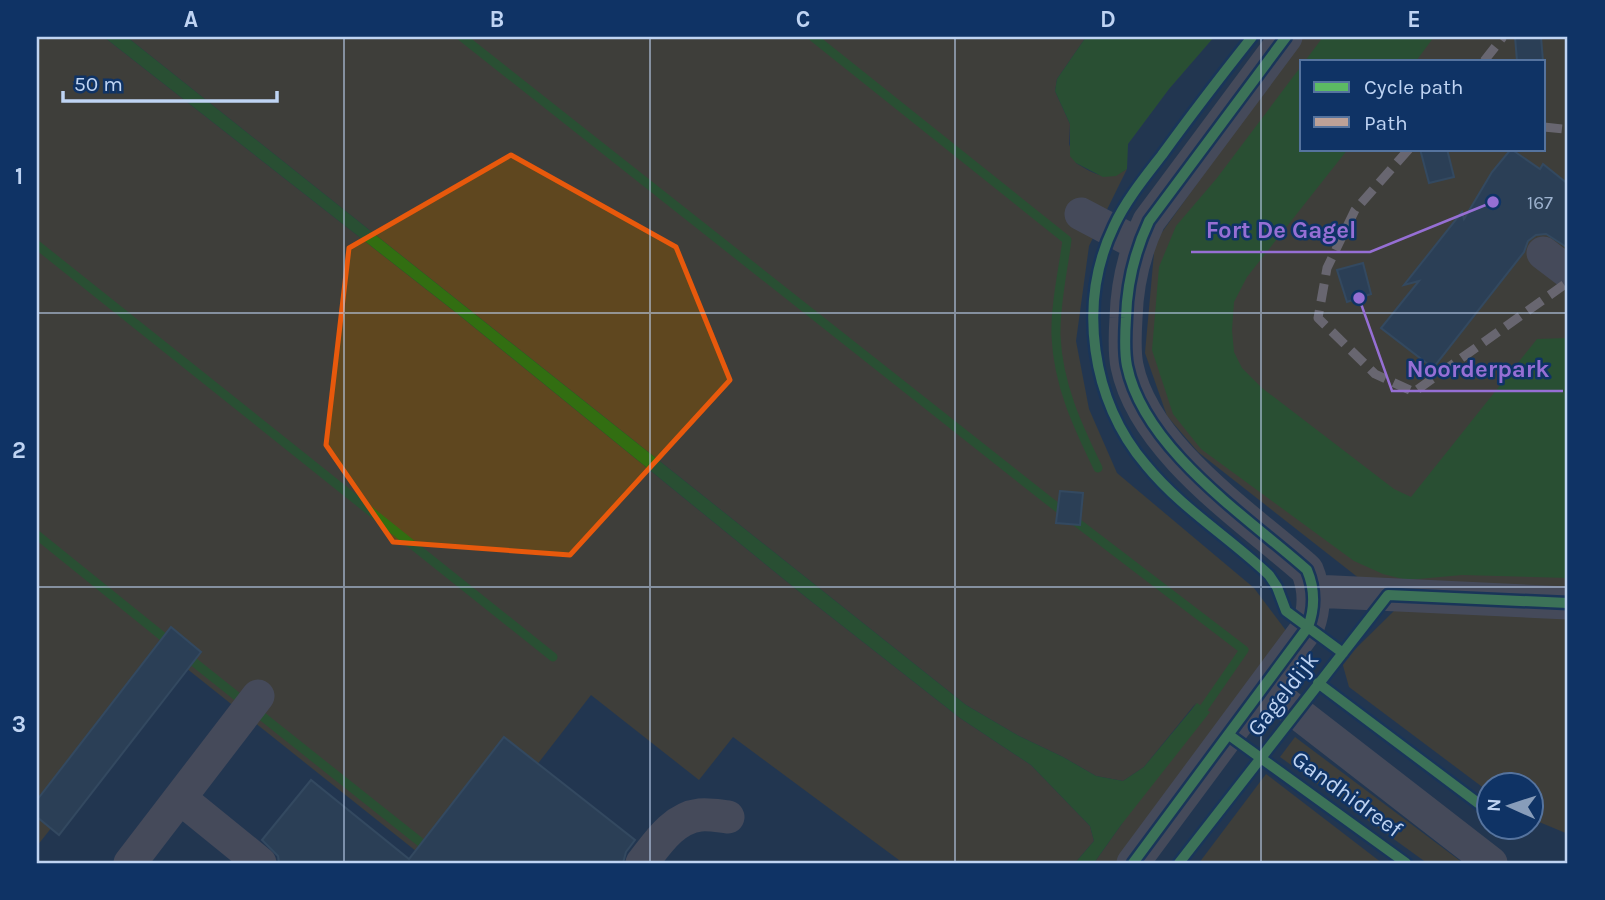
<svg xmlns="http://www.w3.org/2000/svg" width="1605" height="900" viewBox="0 0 1605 900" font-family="Karla,sans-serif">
<rect width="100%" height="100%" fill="#233651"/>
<!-- green -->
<path fill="#5f471f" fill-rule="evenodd" d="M37 37H104L459 315 807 598 960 718 1031 765 1090 826 1094 841 1075 863H903L733 737 699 780 591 695 461 863H431L181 664 37 846Z
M127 37H1086L1057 79 1055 91 1070 124 1069 144 1076 163C1096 175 1106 182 1127 169L1089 246 1076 341 1089 409 1117 473 1254 588 1287 632 1116 863H1094L1121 825 1196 703 1144 767 1123 781 1096 776 1063 757 1019 736 966 705Z
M1302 37H1568V834L1532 819V785H1490L1489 792 1349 687 1342 662 1397 608 1198 452 1167 416 1145 353 1155 242ZM1302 61H1544V149H1302Z
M1295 737 1463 863H1427L1280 757Z
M1266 774 1382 863H1199Z"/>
<!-- water -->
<path fill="#326e11" d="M104 37H127L966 705 1019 736 1063 757 1096 776 1123 781 1144 767 1197 703 1210 712 1121 825 1094 863H1075L1094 841 1090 826 1031 765 960 718 807 598 459 315Z
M1086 37H1214L1169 89 1128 144 1127 169 1116 176 1103 177 1076 163 1070 156V124L1055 91 1057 79Z
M1323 37H1434L1416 61H1305Z
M1302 65V149H1348L1247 277 1234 302 1232 330 1234 352 1242 368 1262 388 1394 489 1411 497 1537 339 1568 338V578L1462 575 1407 580 1383 574 1354 561 1201 449 1173 414 1152 350 1159 267 1176 226 1217 178Z"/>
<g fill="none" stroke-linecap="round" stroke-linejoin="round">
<!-- stream -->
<path stroke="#326e11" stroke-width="9" d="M462 37 1049 501 1244 650 1199 715
M813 37 1067 240C1063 271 1055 305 1056 336 1058 384 1077 425 1098 468
M37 245 553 657
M37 535 172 644
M185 655 429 849"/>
</g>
<!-- building -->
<path fill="#364b5e" stroke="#485f74" stroke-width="2" d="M1515 37H1541L1543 61H1517Z
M1420 149H1447L1454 177 1429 183Z
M1511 149 1540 169 1543 164 1568 184V248L1546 234 1536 235 1528 241 1524 252 1433 368 1381 328 1419 281 1404 285 1462 212 1464 219 1492 172Z
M1363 263 1371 294 1347 302 1337 270Z
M1060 491 1083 493 1080 525 1056 523Z
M171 627 201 652 59 835 37 817V800Z
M504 737 635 840 626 852 623 863H279L278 856 262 840 311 780 409 859Z"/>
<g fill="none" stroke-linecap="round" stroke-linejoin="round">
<!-- minor -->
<path stroke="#6f6267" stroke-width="33" d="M1081 214 1138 244
M1543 253 1568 272
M1313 591 1568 603
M1264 687 1491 863
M180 798 260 863
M130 863 258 696
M642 863C657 844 673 818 700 815 709 814 719 816 728 817
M1133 863 1308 627C1315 608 1315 589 1307 570 1246 516 1144 449 1127 366 1124 351 1125 334 1126 318 1127 283 1134 253 1149 221L1286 37"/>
<!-- quiet -->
<path stroke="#bda197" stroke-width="9" stroke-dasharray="18 9" stroke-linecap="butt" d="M1484 61 1503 37
M1544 127 1563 129 1568 124
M1409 149 1355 210 1327 268 1318 318 1375 374 1414 392 1568 282"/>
<!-- cycleway casing -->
<g stroke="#0f3365" stroke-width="15">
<path id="cycleway" d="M1252 37C1221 76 1191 115 1162 155 1145 177 1126 200 1114 226 1077 303 1091 401 1146 465 1181 508 1229 537 1269 575L1277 587 1286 611 1343 653
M1318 683 1490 812
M1229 735 1406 863
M1133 863 1308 627C1315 608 1315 589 1307 570 1246 516 1144 449 1127 366 1124 351 1125 334 1126 318 1127 283 1134 253 1149 221L1286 37
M1179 863 1388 595 1568 603"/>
</g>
<!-- cycleway -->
<use href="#cycleway" stroke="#5cba63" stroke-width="10"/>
</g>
<!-- marked area -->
<path d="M0 0H1605V900H0ZM511 155 676 247 730 380 570 555 393 542 326 445 349 248Z" fill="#233651" fill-opacity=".55" fill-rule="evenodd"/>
<path fill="none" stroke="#e8590c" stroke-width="5" stroke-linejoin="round" d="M511 155 676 247 730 380 570 555 393 542 326 445 349 248Z"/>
<!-- grid -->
<path fill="none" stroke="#bfd4f3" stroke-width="2" stroke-opacity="0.55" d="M344 37V863M650 37V863M955 37V863M1261 37V863M37 313H1568M37 587H1568"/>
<g text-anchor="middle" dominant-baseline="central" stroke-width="5" stroke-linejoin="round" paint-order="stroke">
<!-- number labels -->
<g font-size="19" fill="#9db2ce">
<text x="1540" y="203">167</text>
</g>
<!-- street labels -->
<g font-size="23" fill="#bfd4f3" stroke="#0f3365">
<text transform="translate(1283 694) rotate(-52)">Gageldijk</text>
<text transform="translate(1347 794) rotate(36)">Gandhidreef</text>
</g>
</g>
<!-- callouts -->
<path fill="none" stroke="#966fd4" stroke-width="2.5" d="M1493 202L1370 252H1191M1359 298L1392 391H1563"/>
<g fill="#966fd4" stroke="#0f3365" stroke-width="2.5">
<circle cx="1493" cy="202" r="7"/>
<circle cx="1359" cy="298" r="7"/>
</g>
<g font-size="24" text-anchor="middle" font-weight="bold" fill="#966fd4" stroke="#0f3365" stroke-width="5" stroke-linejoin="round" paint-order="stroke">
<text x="1281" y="238">Fort De Gagel</text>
<text x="1478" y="377">Noorderpark</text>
</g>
<!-- border -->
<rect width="1605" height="900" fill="none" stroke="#0f3365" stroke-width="77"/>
<!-- legend -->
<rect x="1300" y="60" width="245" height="91" fill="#0f3365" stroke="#55739e" stroke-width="2"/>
<rect x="1314" y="82" width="35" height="10" fill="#5cba63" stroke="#55739e" stroke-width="2"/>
<text x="1364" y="94" font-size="21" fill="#bfd4f3">Cycle path</text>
<rect x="1314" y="117" width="35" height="10" fill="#bda197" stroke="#55739e" stroke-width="2"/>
<text x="1364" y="130" font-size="21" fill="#bfd4f3">Path</text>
<!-- north arrow -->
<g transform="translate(1510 806) rotate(273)"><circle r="33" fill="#0f3365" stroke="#55739e" stroke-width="2"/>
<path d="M0-5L12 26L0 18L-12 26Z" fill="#889dba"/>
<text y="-10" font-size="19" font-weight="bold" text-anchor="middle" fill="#bfd4f3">N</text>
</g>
<!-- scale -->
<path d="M63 91v10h214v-10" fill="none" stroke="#bfd4f3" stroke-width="3.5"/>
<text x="74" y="91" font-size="21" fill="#bfd4f3" stroke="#0f3365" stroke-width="5" paint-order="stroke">50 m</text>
<rect x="38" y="38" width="1528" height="824" fill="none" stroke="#bfd4f3" stroke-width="2.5"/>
<g font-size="23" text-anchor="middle" font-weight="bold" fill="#bfd4f3">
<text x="191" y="27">A</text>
<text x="497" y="27">B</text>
<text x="803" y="27">C</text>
<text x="1108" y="27">D</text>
<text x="1414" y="27">E</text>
<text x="19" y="184">1</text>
<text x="19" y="458">2</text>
<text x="19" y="732">3</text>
</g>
</svg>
